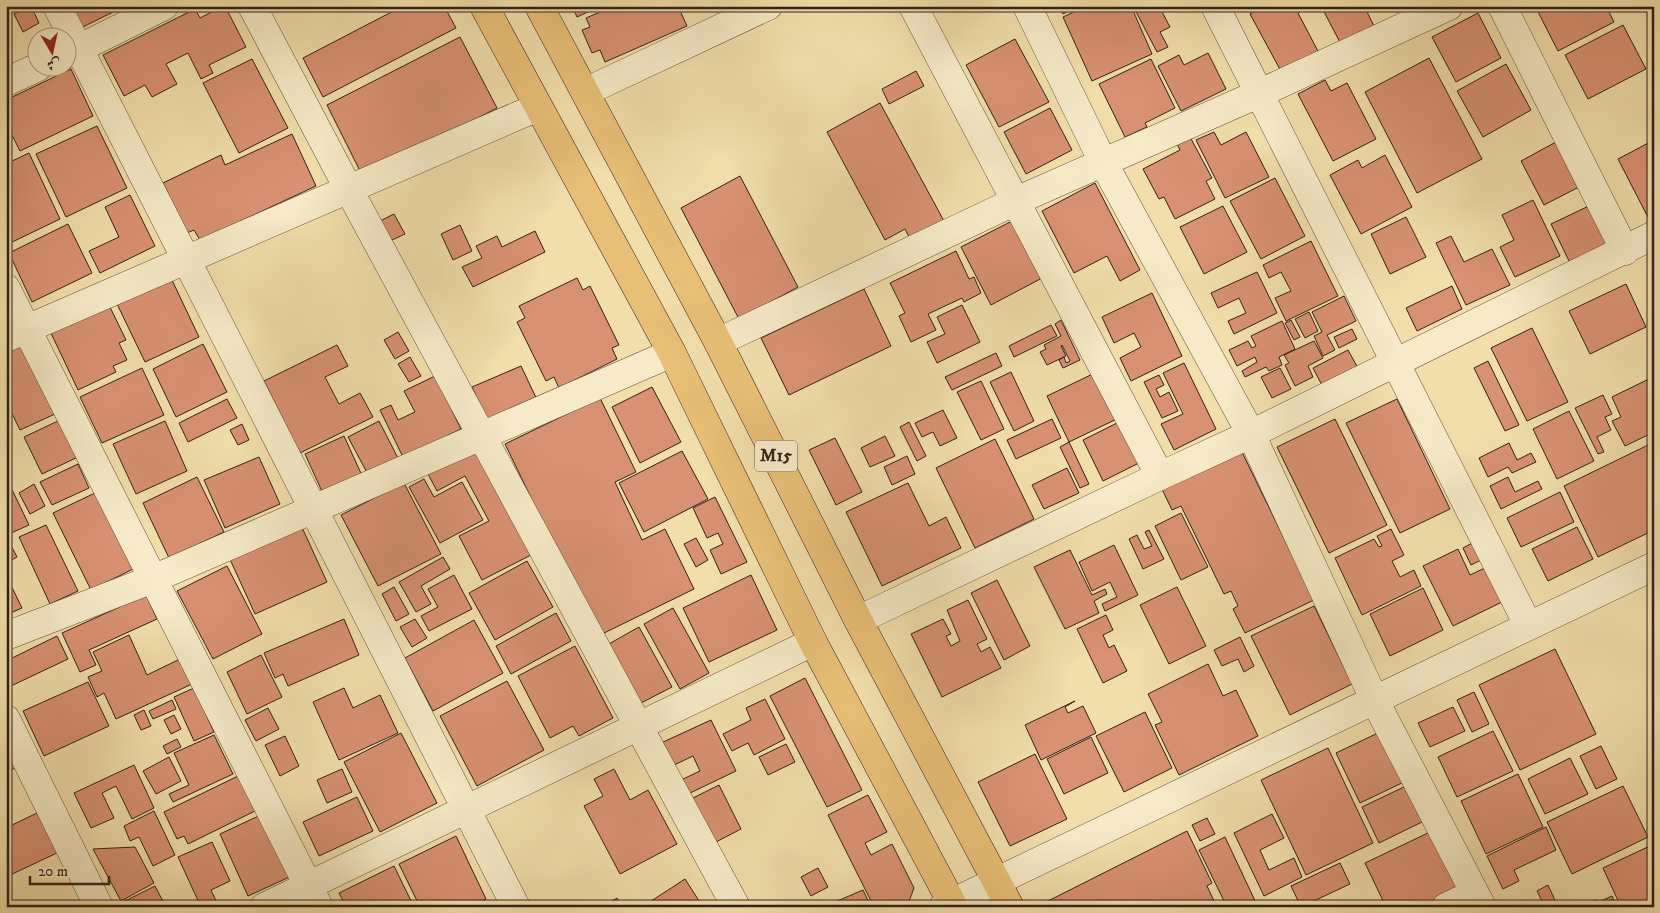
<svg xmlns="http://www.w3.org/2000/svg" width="1660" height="913" viewBox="0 0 1660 913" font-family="'IM FELL DW Pica',Amiri,serif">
<rect width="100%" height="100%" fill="#f1deab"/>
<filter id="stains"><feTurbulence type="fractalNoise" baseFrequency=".004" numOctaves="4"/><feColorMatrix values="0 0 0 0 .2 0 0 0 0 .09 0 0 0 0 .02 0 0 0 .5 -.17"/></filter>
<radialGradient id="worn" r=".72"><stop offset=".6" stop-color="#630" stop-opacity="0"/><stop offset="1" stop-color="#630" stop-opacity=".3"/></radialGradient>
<!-- building -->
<path fill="#d89172" stroke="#322119" d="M31 6 39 23 23 32 14 14Z
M70 6H125L81 28Z
M223 6H225L246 47 209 65 213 73 201 79 188 53 166 64 177 84 152 97 145 85 124 96 103 55 195 9 200 18Z
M403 6H444L456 28 323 97 303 58Z
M572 6H601L577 17Z
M614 6H678L687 26 605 62 600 50 592 53 582 30 590 27 586 18Z
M1059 6H1078L1063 14Z
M1087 6H1131L1152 54 1092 81 1063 17Z
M1133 6H1159L1170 27 1160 32 1168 47 1157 52Z
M1265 6H1308L1298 13 1320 55 1283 75 1250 14Z
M1321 6H1364L1376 30 1343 48Z
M1393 6H1412L1396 12Z
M1535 6H1606L1614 22 1558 51Z
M1478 13 1501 58 1456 82 1432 37Z
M1623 25 1646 69 1588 99 1565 55Z
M460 37 497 108 363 177 327 105Z
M1015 39 1049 102 999 127 966 65Z
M1208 53 1226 89 1181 111 1158 66 1179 55 1184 65Z
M1429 58 1482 159 1417 193 1365 92Z
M252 59 288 128 239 153 203 83Z
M1151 59 1175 108 1145 123 1147 127 1125 137 1099 84Z
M1506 64 1531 110 1483 137 1457 91Z
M71 69 93 116 20 151 6 123V100Z
M916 71 924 86 889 104 882 89Z
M1325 80 1331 91 1347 83 1376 139 1333 161 1298 94Z
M880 103 944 221 910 239 905 229 885 240 827 132Z
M1050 108 1072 150 1026 174 1004 132Z
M97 126 127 188 66 217 36 154Z
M1214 132 1221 145 1246 132 1269 177 1225 198 1196 140Z
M292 134 316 186 200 240 194 230 187 233 163 183 221 155 225 165Z
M1189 135 1212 178 1206 181 1215 199 1175 219 1164 197 1159 199 1143 169 1180 150 1176 142Z
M1654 140V227H1653L1618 159Z
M1556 142 1579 187 1544 205 1521 161Z
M29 153 60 219 6 245V164Z
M1385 155 1412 207 1361 234 1330 175 1358 160 1362 168Z
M740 176 798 287 739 319 681 208Z
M1275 178 1305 236 1261 259 1230 201Z
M1095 183 1140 270 1120 281 1107 256 1074 273 1042 211Z
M130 195 155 246 100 273 89 251 119 237 105 207Z
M1533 200 1560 256 1515 277 1500 247 1514 240 1502 215Z
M1591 205 1612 248 1572 267 1551 224Z
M1223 206 1247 252 1204 274 1180 227Z
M394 214 405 234 390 241 380 221Z
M1406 217 1426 257 1390 274 1371 234Z
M1014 220 1044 277 991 305 961 247Z
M68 224 92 273 32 302 9 253Z
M460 225 472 251 453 260 441 234Z
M535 231 545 252 473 287 462 267 482 258 476 246 497 236 502 247Z
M1451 236 1464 262 1492 249 1510 285 1466 305 1436 243Z
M1311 241 1338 296 1286 321 1275 298 1291 291 1281 272 1269 278 1263 265Z
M956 251 969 279 974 277 981 293 964 302 962 298 928 314 936 330 911 342 899 316 905 313 890 283Z
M1257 272 1277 313 1234 334 1228 321 1246 313 1239 298 1218 308 1211 293Z
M171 278 199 337 145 362 117 304Z
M577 278 583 290 590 286 619 345 612 348 617 359 559 388 554 377 546 381 517 322 525 318 519 306Z
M1626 284 1646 327 1590 354 1569 311Z
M1452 286 1462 309 1417 331 1406 308Z
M864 289 891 346 789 395 761 338Z
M1152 293 1182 356 1131 381 1120 358 1141 347 1134 333 1114 343 1102 317Z
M1344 296 1356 321 1327 335 1335 350 1323 356 1314 336 1322 332 1312 312Z
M107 301 126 340 119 343 127 360 113 366 116 372 78 390 49 329Z
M962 305 980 342 937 363 927 342 945 334 937 317Z
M1309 312 1318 331 1305 338 1295 319Z
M1061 320 1080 360 1063 368 1059 360 1064 357 1066 363 1070 361 1062 345 1061 346 1066 356 1047 365 1040 352 1046 349 1044 345 1061 336 1055 324Z
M1291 320 1300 337 1294 340 1285 323Z
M1282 321 1295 349 1279 357 1282 365 1269 371 1266 367 1245 377 1242 371 1257 362 1255 357 1237 366 1229 350 1248 341 1252 348 1256 346 1251 336Z
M1051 325 1057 336 1014 357 1009 346Z
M1532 328 1568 402 1527 421 1491 348Z
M1352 329 1357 339 1339 348 1334 337Z
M398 332 409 351 395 359 384 340Z
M1314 341 1323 358 1308 366 1313 377 1295 386 1285 365 1289 363 1284 355Z
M20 342 55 414 20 430 6 401V349Z
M203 344 227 392 176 417 153 369Z
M337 345 348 366 325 377 339 404 360 393 373 417 300 453 264 381Z
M1348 350 1359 370 1324 389 1313 368Z
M996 353 1002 366 952 390 945 377Z
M410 357 421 376 409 382 398 364Z
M1488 361 1519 425 1505 431 1474 368Z
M1184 363 1216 429 1174 450 1161 424 1183 414 1163 373Z
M521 366 540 406 491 428 472 387Z
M142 368 164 415 102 443 80 397Z
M1280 368 1291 389 1272 398 1261 377Z
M1101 370 1123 416 1069 442 1047 396Z
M1011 372 1034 421 1014 431 990 382Z
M1159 375 1164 385 1156 389 1160 397 1169 392 1178 411 1162 418 1144 382Z
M435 376 461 429 403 457 380 410 391 405 398 420 415 412 404 391Z
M1653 377 1654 432 1625 446 1612 421 1621 417 1612 397Z
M981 381 1004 429 981 440 957 392Z
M652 387 681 442 640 463 612 407Z
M1603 395 1612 414 1605 417 1611 430 1597 437 1604 452 1598 454 1575 408Z
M600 398 636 472 615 482 642 540 665 529 694 589 598 636 505 444Z
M227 399 237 418 188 442 179 423Z
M1397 399 1450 509 1400 533 1346 423Z
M943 410 957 438 940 446 933 432 922 437 915 423Z
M1569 411 1594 461 1557 479 1533 429Z
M1052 419 1061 438 1016 459 1007 440Z
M1125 419 1145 460 1103 481 1083 440Z
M1335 419 1387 525 1329 553 1277 447Z
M60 420 78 457 42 474 24 437Z
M165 421 187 471 136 494 113 444Z
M379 421 401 464 371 480 348 437Z
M909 422 926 456 917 461 900 427Z
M242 424 249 440 238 445 230 430Z
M344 436 364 480 325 498 305 454Z
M885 436 895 456 870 467 861 448Z
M835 438 862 492 836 505 809 450Z
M995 439 1034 519 975 548 936 468Z
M1069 442 1089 484 1080 488 1060 447Z
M1509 443 1517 460 1531 453 1536 462 1512 473 1508 467 1488 477 1479 458Z
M1648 445 1654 456V530L1598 557 1564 486Z
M1240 448 1314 600 1245 633 1233 609 1238 606 1231 591 1224 594 1181 506 1172 510 1161 487Z
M476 450 531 555 482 580 459 536 489 521 465 476 437 491 428 474Z
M682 451 708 499 644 532 619 483Z
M907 456 915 474 892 485 884 467Z
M259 457 280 504 225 528 204 480Z
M78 464 89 488 52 505 40 482Z
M1067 468 1079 493 1044 509 1032 485Z
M6 477 29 525 9 534 6 528Z
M197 477 224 532 169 558 143 503Z
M1508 477 1515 492 1538 481 1542 489 1501 509 1490 486Z
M424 479 434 497 462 482 483 520 440 543 409 487Z
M404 483 441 554 378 586 341 515Z
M908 483 929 526 946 517 961 548 882 586 846 512Z
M34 484 45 506 30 514 19 493Z
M1560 492 1574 522 1521 547 1507 518Z
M95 493 133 569 91 590 53 513Z
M715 497 747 562 721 574 710 550 723 544 718 533 707 538 693 508Z
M1181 513 1208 567 1181 580 1155 526Z
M300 523 327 582 255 614 228 555Z
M46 525 78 591 50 604 19 537Z
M1577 527 1593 559 1548 581 1532 549Z
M1391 529 1404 555 1392 561 1400 577 1414 570 1421 586 1362 615 1335 558 1374 539 1379 547 1382 546 1377 536Z
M1149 530 1164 559 1143 569 1129 539 1137 535 1144 549 1152 546 1145 532Z
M6 536 17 557 6 563Z
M696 538 708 560 696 567 684 544Z
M1474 542 1483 559 1471 565 1463 548Z
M1114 545 1138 595 1105 611 1102 604 1117 597 1110 582 1092 591 1079 562Z
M1458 549 1470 575 1489 566 1506 600 1453 626 1423 566Z
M1070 550 1092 595 1105 589 1107 594 1094 601 1099 613 1065 629 1034 567Z
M443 557 450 569 421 586 431 604 416 612 399 582Z
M527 561 553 607 495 640 469 593Z
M227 566 262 634 213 659 177 591Z
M6 575 22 608 6 615Z
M454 575 472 609 429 631 421 616 438 607 428 589Z
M751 575 777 630 709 662 683 608Z
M997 580 1030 646 1004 660 971 593Z
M394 587 409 614 396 621 382 594Z
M1177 587 1206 646 1169 664 1140 605Z
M1423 588 1443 630 1390 656 1370 614Z
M146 595 157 619 89 650 96 665 80 672 62 633Z
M968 600 987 639 977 644 981 652 990 647 1001 668 942 697 911 634 943 619 951 634 946 636 951 646 960 641 947 610Z
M1314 606 1352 684 1290 715 1251 636Z
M673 608 709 673 680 689 644 624Z
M556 613 571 641 511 674 496 646Z
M1106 615 1113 630 1103 635 1109 648 1114 645 1127 671 1103 683 1077 629Z
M344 619 359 655 288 686 283 674 275 678 264 653Z
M415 619 427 638 412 647 400 627Z
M474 620 503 673 433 711 405 658Z
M639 627 672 687 639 704 607 645Z
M129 635 147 675 180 659 192 684 116 719 104 693 97 697 88 677 102 671 93 652Z
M57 636 68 659 11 686 6 677V661Z
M1240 637 1254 666 1244 672 1238 659 1222 666 1214 650Z
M575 646 613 718 579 736 573 726 550 738 518 676Z
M1555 649 1596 734 1520 770 1479 685Z
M261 655 282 697 247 714 227 672Z
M1208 664 1223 696 1236 690 1258 736 1179 775 1155 725 1162 722 1148 694Z
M805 678 862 790 827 807 770 696Z
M507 681 544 750 477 786 440 716Z
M88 682 109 726 44 756 23 711Z
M194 688 214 732 194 741 174 697Z
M344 688 353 708 380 695 398 733 339 760 313 702Z
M1474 692 1489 724 1472 732 1457 700Z
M765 699 785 739 754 755 748 743 732 751 723 734 751 720 746 708Z
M172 700 176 709 153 719 149 711Z
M1075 701 1065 707 1068 713 1083 706 1096 733 1041 760 1025 725Z
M1453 707 1465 731 1430 747 1418 723Z
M268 708 279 729 256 741 245 720Z
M144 710 151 726 141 730 134 715Z
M1145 712 1172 768 1124 792 1096 736Z
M174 715 181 729 171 734 164 720Z
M711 720 736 771 688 794 681 780 700 771 693 756 672 766 661 743Z
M1493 731 1513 771 1457 797 1438 757Z
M1380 732 1404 782 1360 803 1336 753Z
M401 733 437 803 380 832 344 762Z
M214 735 233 774 173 802 169 794 189 785 174 753Z
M6 736 20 766 6 772Z
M285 736 299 766 280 776 265 745Z
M1091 737 1108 773 1064 794 1047 759Z
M177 739 181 747 167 754 163 746Z
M786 744 795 762 768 775 759 757Z
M1601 746 1617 779 1596 789 1580 756Z
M1328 748 1373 843 1306 875 1261 780Z
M1035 754 1067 819 1010 846 978 782Z
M169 757 181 781 156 794 143 771Z
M1570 758 1588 794 1545 814 1528 779Z
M134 765 154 808 132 819 116 786 102 793 114 818 91 828 74 793Z
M342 769 352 792 327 803 317 780Z
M614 769 630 800 648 790 677 844 620 874 584 806 603 796 594 779Z
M1518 774 1543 827 1486 854 1461 801Z
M238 776 255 811 188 844 184 836 177 839 164 812Z
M719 785 741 829 714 843 691 799Z
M1406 786 1424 821 1379 843 1362 807Z
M1623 786 1648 837 1572 874 1547 822Z
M868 795 887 832 865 843 871 855 892 844 914 888 908 904 903 907H874L828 815Z
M357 797 373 831 319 856 303 822Z
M154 811 175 855 153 866 139 837 130 841 124 826Z
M39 812 59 852 6 877V828Z
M265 813 294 875 248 896 220 834Z
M1272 814 1284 838 1260 850 1269 870 1294 858 1302 877 1264 896 1234 833Z
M1207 818 1215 834 1200 841 1192 825Z
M1546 827 1556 850 1514 870 1519 881 1503 889 1487 856Z
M1187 831 1212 883 1207 886 1215 903 1207 907H1046L1044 903Z
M1430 832 1460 893 1431 907H1386L1365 863Z
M456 836 486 899 470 907H420L399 864Z
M1225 837 1257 905 1253 907H1227L1199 850Z
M212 842 230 881 211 890 217 903 208 907H201L178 857Z
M1654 844V900L1640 907H1621L1603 868Z
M135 847 154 883 121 901 93 849Z
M1340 863 1350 884 1301 907 1291 886Z
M394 866 414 907H346L339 893Z
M818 868 828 887 811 896 801 877Z
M685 879 703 907H642Z
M1548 885 1558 907H1529L1542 901 1537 891Z
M155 886 166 907H125L123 902Z
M863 890 871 907H837L835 902Z
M1612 896 1617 907H1604L1601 901Z
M617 898 622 907H602Z
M1596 900 1599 907H1581Z"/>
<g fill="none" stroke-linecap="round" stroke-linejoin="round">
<!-- minor casing -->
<g stroke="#62503e" stroke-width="29">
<path id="minor" d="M57 6 516 907
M252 6 349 190 736 907
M913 6 1160 476
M1027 6 1103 162 1251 434 1374 699 1482 907
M1215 6 1528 625
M1502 6 1625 251
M68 54 164 6
M6 82 38 67
M585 92 768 6
M6 288 319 907
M6 338 538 107
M718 342 1016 201 1258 94 1449 6
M858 620 1160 476 1251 434 1654 235
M6 636 153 579 672 353
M6 719 99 907
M264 907 813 642
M943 907 1654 566
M1446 907 1475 893"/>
</g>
<!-- trunk casing -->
<g stroke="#322119" stroke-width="29">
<path id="trunk" d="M484 6 672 353 813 642 954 907
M539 6 718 342 858 620 1010 907"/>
</g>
<!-- minor -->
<use href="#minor" stroke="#f6eac8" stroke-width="28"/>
<!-- trunk -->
<use href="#trunk" stroke="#e8bf76" stroke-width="28"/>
</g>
<g text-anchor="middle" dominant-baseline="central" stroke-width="4.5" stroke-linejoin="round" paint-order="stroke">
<!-- shield labels -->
<rect fill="#f6eac8" stroke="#6d5d4e" stroke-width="1" x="755" y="440.5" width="42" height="31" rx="4"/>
<g font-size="18" font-weight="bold" fill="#322119">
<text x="776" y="456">M15</text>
</g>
</g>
<!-- margin -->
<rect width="1660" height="913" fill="none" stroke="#f1deab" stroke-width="25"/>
<rect x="8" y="8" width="1645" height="898" fill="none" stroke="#322119" stroke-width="2.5"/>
<rect x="12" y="12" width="1635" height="888" fill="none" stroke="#322119"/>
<!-- north arrow -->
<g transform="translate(52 52) rotate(171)"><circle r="24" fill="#f6eac8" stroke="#a89a82"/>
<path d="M0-4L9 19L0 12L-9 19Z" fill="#8f2418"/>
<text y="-8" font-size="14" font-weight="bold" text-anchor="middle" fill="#322119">ش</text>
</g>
<!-- scale -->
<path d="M30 876v8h79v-8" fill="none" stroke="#322119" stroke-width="2.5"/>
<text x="38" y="876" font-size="15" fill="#322119" stroke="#f6eac8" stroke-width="4" paint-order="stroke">20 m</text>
<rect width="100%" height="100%" filter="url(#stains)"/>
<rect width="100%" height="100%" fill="url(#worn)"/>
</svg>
